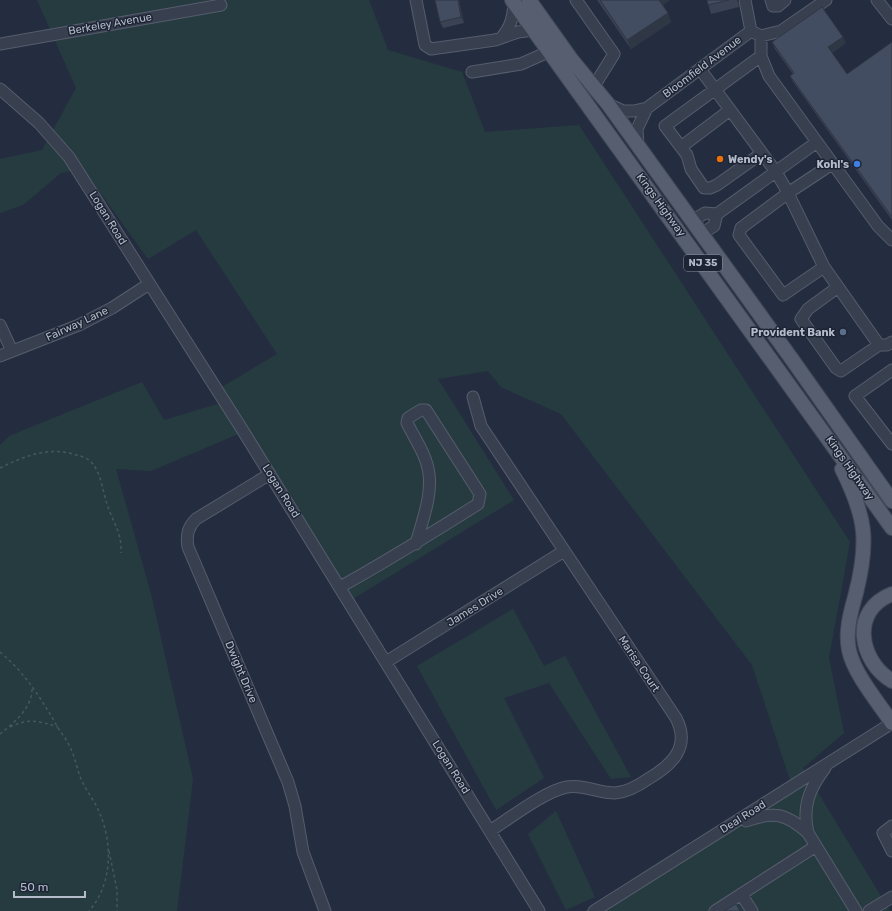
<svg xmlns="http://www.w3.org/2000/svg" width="892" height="911" viewBox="0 0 892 911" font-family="Rubik,sans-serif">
<rect width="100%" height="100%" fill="#242d3f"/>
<!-- green -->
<path fill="#263b40" d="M37 0H369L388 50 462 72 485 132 579 125 850 542 829 658 844 733 803 768 890 911H585L663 859 791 783 752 665 561 414 501 387 488 371 438 379 514 500 348 602 243 432 151 471 116 469 151 594 193 779 177 911H0V445L9 436 142 382 164 420 224 402 217 390 277 354 196 230 148 259 83 169 61 173 23 205 0 213V159L42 150 76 88Z
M513 609 544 666 565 656 631 777 611 779 549 683 504 698 544 778 496 810 417 666Z
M556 811 595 897 566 910 528 834Z"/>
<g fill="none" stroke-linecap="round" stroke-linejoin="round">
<!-- minor casing -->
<g stroke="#565d6d" stroke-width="13">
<path id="minor" d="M416 0 425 45 431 49 495 40 518 32 533 30
M576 0 614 54 594 86
M771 0 773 6H778L785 0
M877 0 892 19
M755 33 761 36 781 31 826 0
M761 36V56L769 76 878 226 892 240
M501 38C511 27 513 17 514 3
M0 44 221 5
M761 56 665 126 687 155 691 169 704 188H710L717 185 762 153
M700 69 776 172 786 189 824 267 879 345H887L892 342
M472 72 521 64 548 52
M0 89 39 123 69 157 240 426 539 911
M608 104 623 111H634L647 108 751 31 745 0
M638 146 637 129 647 108
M681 147 730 110
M717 214 817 142
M692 221 705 213 717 214 714 226 701 234
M824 267 783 295 739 235 741 228 788 193 832 164
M838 287 808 309 801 319 836 368 841 371 879 345
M0 325 12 351
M0 356 79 325 112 308 149 284
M892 370 855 396 892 444
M473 397 481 426 676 718C691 747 672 765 648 779 638 786 628 792 615 793 598 793 583 784 567 787 545 791 510 818 490 831
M270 474 196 519C188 527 186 535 188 547L288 782 295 806 303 852 325 911
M340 587C387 561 432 533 478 504L480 494 426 410H421L408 418 407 423C415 439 427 456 429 474 432 497 422 521 416 544
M386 662 564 551
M825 768C809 789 802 807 808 833L856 911
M746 821C774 811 786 813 808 833
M892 826 883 833 892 851
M741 894 752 911
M594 911 892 723
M715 911 816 846
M869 911 892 897"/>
</g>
<!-- major casing -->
<g stroke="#414858" stroke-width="16">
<path id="major" d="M512 0 892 528
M529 0 571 59 608 104 791 358 892 501
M842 469C866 517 869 541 856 593 851 611 845 631 849 650 854 674 878 702 892 723
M892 594C850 610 859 661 892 681"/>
</g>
<!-- path -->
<path stroke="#44585d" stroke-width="1.5" stroke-dasharray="3 3" stroke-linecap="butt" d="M0 468C24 456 50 446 76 455 82 456 89 459 92 463 101 473 103 492 107 504 113 523 122 532 121 553
M0 652C25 673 41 698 57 726 61 733 67 740 70 747 75 757 77 769 81 779 86 791 95 801 100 814 113 845 112 885 89 911
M10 727C29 718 39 721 58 727
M0 734C14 723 33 707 32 688
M109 851 117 890V911"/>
<!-- minor -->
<use href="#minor" stroke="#383f4f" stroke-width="11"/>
<!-- major -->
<use href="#major" stroke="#565e6f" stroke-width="14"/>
</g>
<!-- wall -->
<path fill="#3a4253" d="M435 0H459L464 23 443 28 440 22Z
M597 0H670L663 5 668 13 671 22 631 49Z
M707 0H739V7L711 14Z
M772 42 846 43 832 53 847 74 892 42V220L793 82 790 76 793 74 775 49Z"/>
<!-- shaded-wall -->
<path fill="#2f3644" d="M458 0H459L464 23 461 17Z
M658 0H670L661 7Z
M737 0H739V7Z
M668 13 671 22 631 49 627 40Z
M843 37 846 43 830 54 828 47Z"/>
<!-- building -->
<path fill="#434d61" stroke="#2f3644" d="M435 0H458L461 17 440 22Z
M600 0H659L668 13 627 40Z
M707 0H729L708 5Z
M822 7 843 37 828 47 847 74 892 42V217L790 76 794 73 772 42Z
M736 904 740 911H724Z"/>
<!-- markers -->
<circle fill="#e8710a" stroke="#1d2434" stroke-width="1.5" cx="720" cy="159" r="4"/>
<circle fill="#3f7fe0" stroke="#1d2434" stroke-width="1.5" cx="857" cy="164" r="4"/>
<circle fill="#5c6f8a" stroke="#1d2434" stroke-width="1.5" cx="843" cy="332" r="4"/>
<g text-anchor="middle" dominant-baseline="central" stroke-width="3" stroke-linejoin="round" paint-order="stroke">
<!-- shield labels -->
<rect fill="#1d2434" stroke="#878e9d" stroke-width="1" x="684" y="255" width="38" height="16" rx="3"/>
<g font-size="10" font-weight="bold" fill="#b4bbca">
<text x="703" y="263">NJ 35</text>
</g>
<!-- street labels -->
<g font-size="11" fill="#b4bbca" stroke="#1d2434">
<text transform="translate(110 24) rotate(-10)">Berkeley Avenue</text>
<text transform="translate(702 67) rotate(-37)">Bloomfield Avenue</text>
<text transform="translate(661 205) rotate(54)">Kings Highway</text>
<text transform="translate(108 218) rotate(58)">Logan Road</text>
<text transform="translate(77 324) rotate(-25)">Fairway Lane</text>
<text transform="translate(850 468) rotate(55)">Kings Highway</text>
<text transform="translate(281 491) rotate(58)">Logan Road</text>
<text transform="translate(475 607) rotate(-32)">James Drive</text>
<text transform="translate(639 664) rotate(56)">Marisa Court</text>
<text transform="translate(241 672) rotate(67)">Dwight Drive</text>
<text transform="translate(451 767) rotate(58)">Logan Road</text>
<text transform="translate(743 817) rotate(-32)">Deal Road</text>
</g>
<!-- poi labels -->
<g font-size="11" font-weight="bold" fill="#b4bbca" stroke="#1d2434" text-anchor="end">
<text x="728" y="159" text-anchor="start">Wendy's</text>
<text x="849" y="164">Kohl's</text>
<text x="835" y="332">Provident Bank</text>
</g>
</g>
<!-- scale -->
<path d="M14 891v6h71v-6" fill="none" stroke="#b4bbca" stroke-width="2"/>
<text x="20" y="891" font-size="12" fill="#b4bbca" stroke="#1d2434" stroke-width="3" paint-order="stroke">50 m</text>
</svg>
